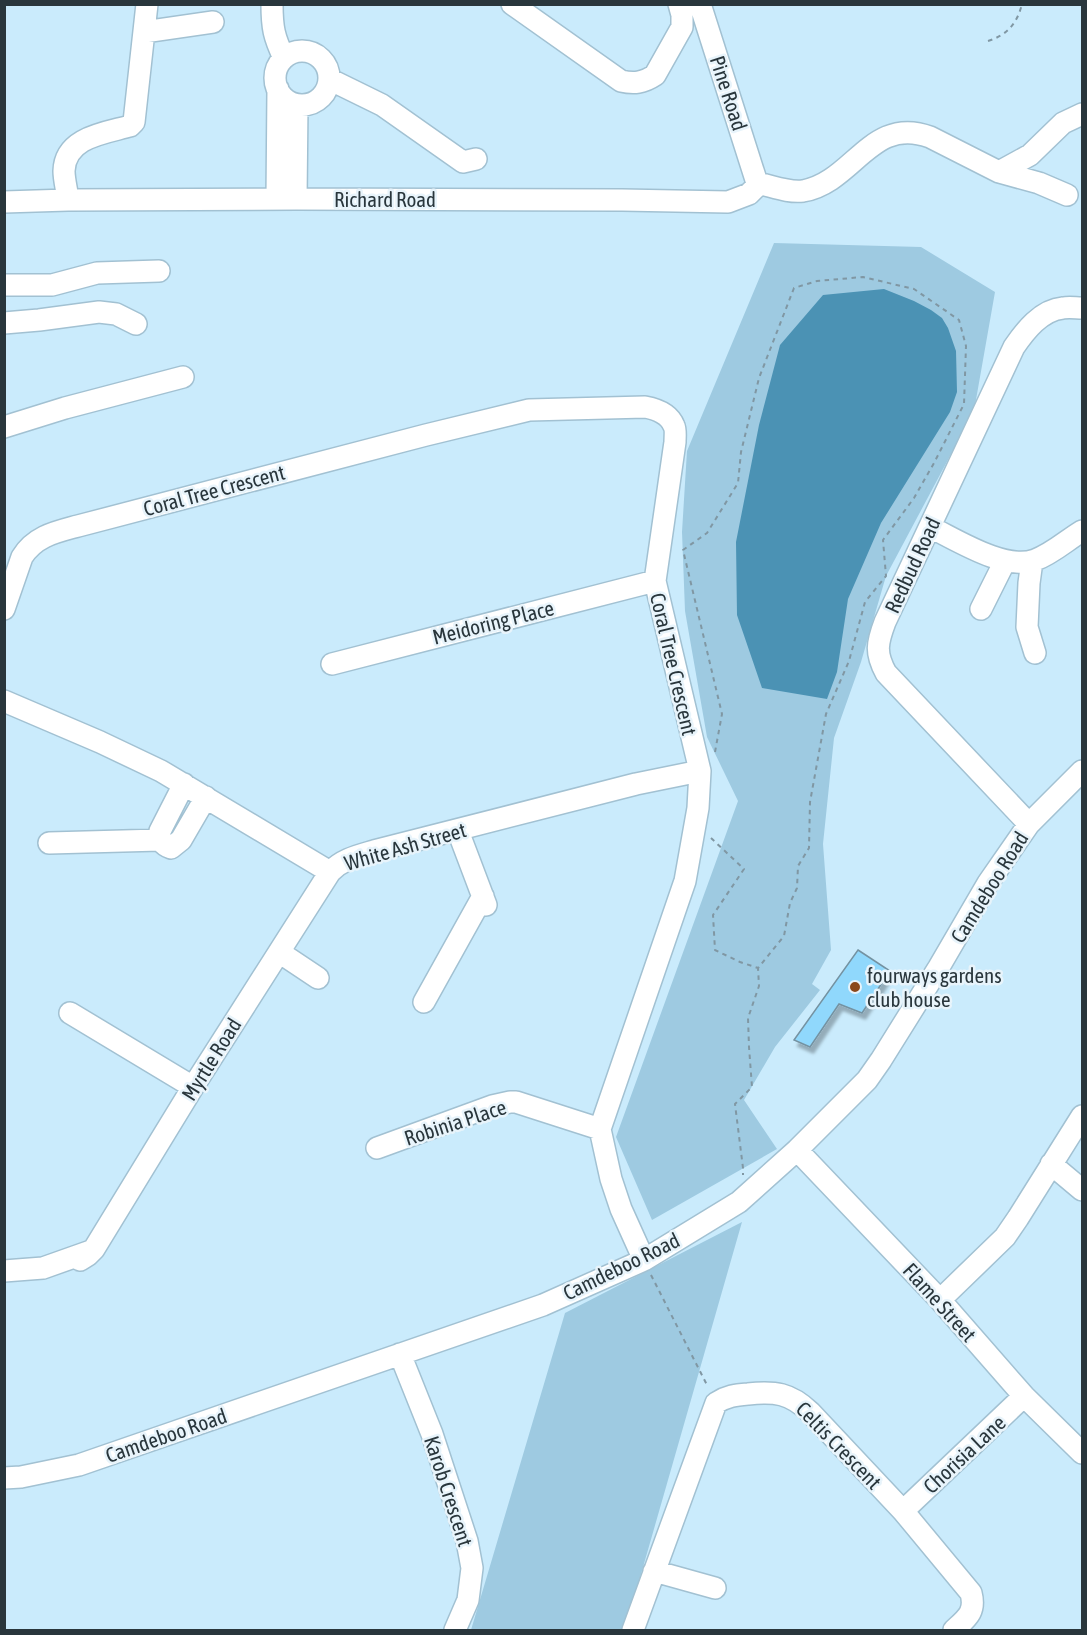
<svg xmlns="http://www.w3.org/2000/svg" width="1087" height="1635" viewBox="0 0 1087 1635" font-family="'Asap Condensed',sans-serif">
<defs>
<filter id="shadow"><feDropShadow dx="3.5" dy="6" stdDeviation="1.5" flood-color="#0004"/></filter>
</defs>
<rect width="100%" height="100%" fill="#caebfc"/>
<!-- green -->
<path fill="#9ecae1" d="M774 243 921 247 995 292 974 411 886 576 861 662 834 738 823 844 831 950 812 984 820 990 775 1047 744 1100 777 1149 652 1220 616 1137 738 801 707 737 685 611 682 532 687 451Z
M742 1222 625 1630H471L565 1313Z"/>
<!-- water -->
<path fill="#4b92b4" d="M884 289 914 301 931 310 942 318 948 328 956 351 957 392 950 412 881 523 848 599 837 672 827 699 762 688 737 615 736 542 759 425 780 345 823 295Z"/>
<!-- building -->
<path fill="#90d8fc" stroke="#7492a1" stroke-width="1.5" filter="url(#shadow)" d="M858 950 890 971 862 1013 839 1004 810 1047 794 1040Z"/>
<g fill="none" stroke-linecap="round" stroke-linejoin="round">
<!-- minor casing -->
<g stroke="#a2c1d2" stroke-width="24">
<path id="minor" d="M272 4C272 28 274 37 284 58
M512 4 621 81C634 84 643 83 655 75L682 27V15L679 4
M700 4 757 183
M144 32 213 22
M275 78a27 27 0 1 1 54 0a27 27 0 1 1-54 0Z
M329 79 382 105 463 162 476 159
M999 172 1030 155 1063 123 1082 114
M757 183C772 186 788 193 803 191 854 182 871 115 930 137L999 172 1039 183 1067 195
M277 199 278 89
M296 199 297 105
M68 200C67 190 64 180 64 171 65 137 105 133 130 126L134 122 147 4
M4 202 68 200 296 199 622 200 728 202 749 194 755 188 757 183
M4 285H52L97 273 159 271
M4 323 39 320 99 312 116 314 136 324
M4 427 65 408 183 377
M930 527C957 540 1005 571 1035 560 1052 554 1067 540 1082 531
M1032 561 1029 583 1027 627 1035 653
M4 609 22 557C35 536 56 532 78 526L426 435 529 410 645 407C656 409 669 413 674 426 676 430 675 437 675 442L655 581 700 771 698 808 685 881 600 1129 611 1179 621 1209 644 1260
M981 609 1005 561
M332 664 655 581
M4 701 100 742 161 771 330 872C343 859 357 856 374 851L636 784 700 771
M184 784 160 831C159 840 163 845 171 848L181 840 206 797
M1029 824 886 673C875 653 877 643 885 622L1014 347C1025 331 1041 310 1063 308 1069 307 1076 308 1082 308
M458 831 486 905
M49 843 160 840
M279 952 318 978
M424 1002 483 896
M70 1013 193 1087
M377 1148 492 1106 510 1102H516L600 1129
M797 1150 940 1300 1024 1396 1082 1453
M1051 1164 1082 1190
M94 1249 80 1260 88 1255 94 1249 193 1087 330 872
M4 1271 43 1268 91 1251
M940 1300 1005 1237 1018 1218 1082 1116
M400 1354 432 1434 467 1541 472 1568 468 1600 455 1630
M4 1478 21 1477 79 1465 543 1305 644 1260 739 1202 797 1150 867 1080 881 1060 939 967 988 883 1029 824 1082 771
M903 1511 1024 1396
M654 1571 715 1588
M633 1630 716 1403C727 1396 735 1395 748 1394 775 1391 790 1393 810 1412L903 1511 971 1593C976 1612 967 1618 954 1630"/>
</g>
<!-- path -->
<path stroke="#8097a3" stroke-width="2" stroke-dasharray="4.5 4.5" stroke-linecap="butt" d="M988 41C1007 35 1017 24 1022 4
M715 752 722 714 683 550 707 533 738 483 741 452 759 378 794 288 817 281 863 277 914 289 959 320 966 346 964 404 934 463 914 498 883 540 886 576 865 602 849 661 826 714 810 802 809 848 798 866 797 888 790 903 784 936 758 968 759 986 748 1018 749 1047 752 1087 735 1104 743 1168V1175
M711 838 744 869 713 915 715 950 740 962 758 968
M651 1275 708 1387"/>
<!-- minor -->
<use href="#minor" stroke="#fff" stroke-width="21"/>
</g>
<!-- markers -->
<circle fill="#8b481a" stroke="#e8f4fb" stroke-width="2" cx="855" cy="987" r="6"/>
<g text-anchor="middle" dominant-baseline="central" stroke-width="5" stroke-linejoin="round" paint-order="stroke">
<!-- street labels -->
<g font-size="21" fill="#29363c" stroke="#e8f4fb">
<text transform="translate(729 93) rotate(72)">Pine Road</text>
<text x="385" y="199">Richard Road</text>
<text transform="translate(214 490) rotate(-15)">Coral Tree Crescent</text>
<text transform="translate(912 565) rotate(-65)">Redbud Road</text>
<text transform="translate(493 622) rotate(-14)">Meidoring Place</text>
<text transform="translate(674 664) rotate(77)">Coral Tree Crescent</text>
<text transform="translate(405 846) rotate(-16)">White Ash Street</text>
<text transform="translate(989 887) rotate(-58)">Camdeboo Road</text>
<text transform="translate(211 1059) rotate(-58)">Myrtle Road</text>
<text transform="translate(455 1122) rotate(-18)">Robinia Place</text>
<text transform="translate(621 1266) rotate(-26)">Camdeboo Road</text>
<text transform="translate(940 1302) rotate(48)">Flame Street</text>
<text transform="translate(166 1435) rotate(-19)">Camdeboo Road</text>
<text transform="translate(839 1445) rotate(46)">Celtis Crescent</text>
<text transform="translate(964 1454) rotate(-43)">Chorisia Lane</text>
<text transform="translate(449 1491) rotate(72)">Karob Crescent</text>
</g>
<!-- poi labels -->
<g font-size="21" fill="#29363c" stroke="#e8f4fb" text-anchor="start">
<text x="867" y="975">fourways gardens<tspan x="867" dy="24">club house</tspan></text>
</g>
</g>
<!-- border -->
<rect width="1087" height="1635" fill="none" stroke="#29363c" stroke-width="12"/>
</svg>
